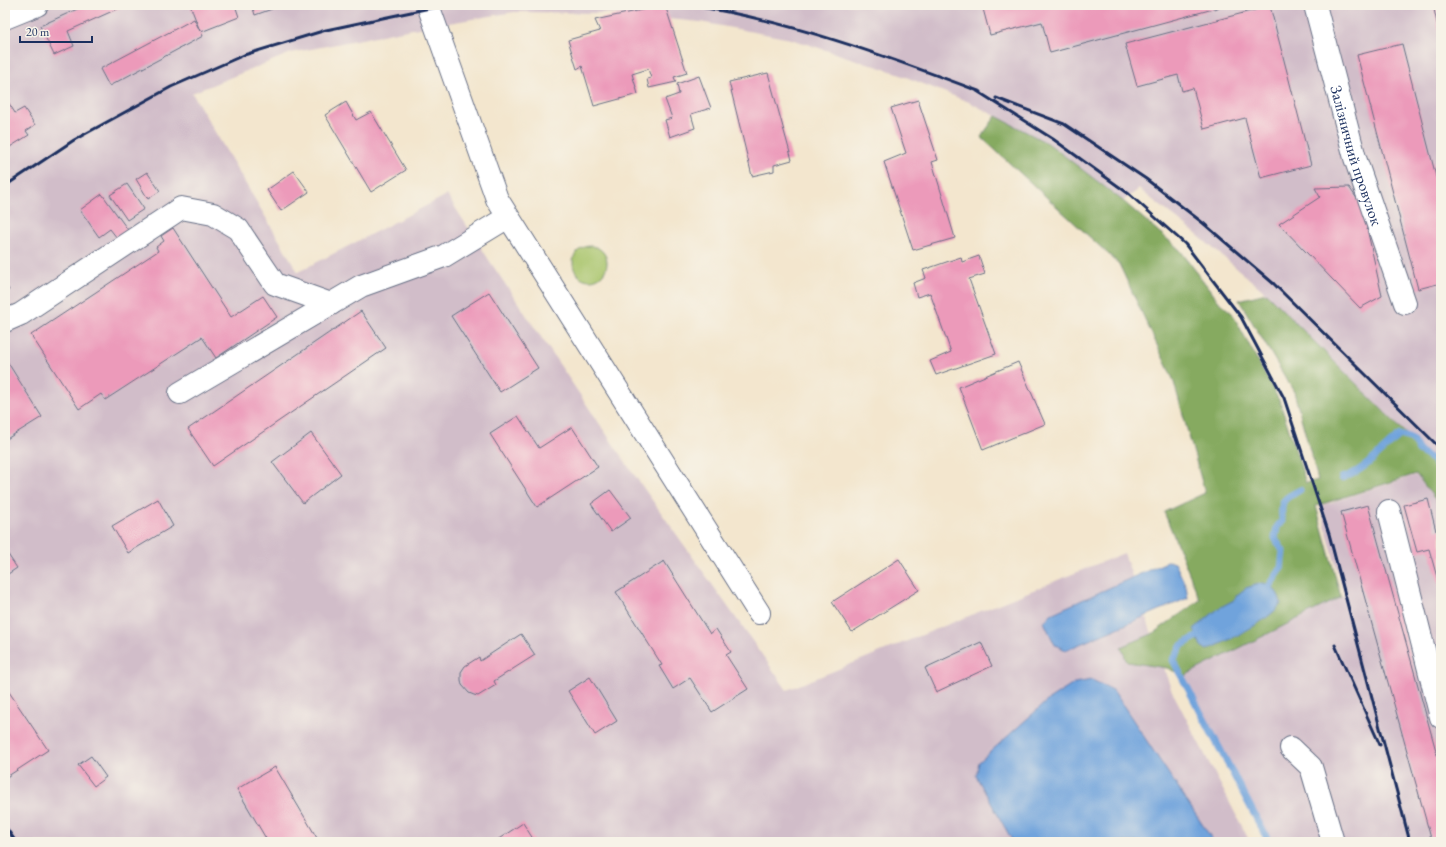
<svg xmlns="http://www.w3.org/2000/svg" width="1446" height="847" viewBox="0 0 1446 847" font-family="'EB Garamond',serif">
<rect width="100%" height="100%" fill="#f7f3e8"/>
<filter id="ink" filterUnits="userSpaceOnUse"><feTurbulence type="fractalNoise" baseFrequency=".025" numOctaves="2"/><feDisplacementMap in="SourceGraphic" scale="8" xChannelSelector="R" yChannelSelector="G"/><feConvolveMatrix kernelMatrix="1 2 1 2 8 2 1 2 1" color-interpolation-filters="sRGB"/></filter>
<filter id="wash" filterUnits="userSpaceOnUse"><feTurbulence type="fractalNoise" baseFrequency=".012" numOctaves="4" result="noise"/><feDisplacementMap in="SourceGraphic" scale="16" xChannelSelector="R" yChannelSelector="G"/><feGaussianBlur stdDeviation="0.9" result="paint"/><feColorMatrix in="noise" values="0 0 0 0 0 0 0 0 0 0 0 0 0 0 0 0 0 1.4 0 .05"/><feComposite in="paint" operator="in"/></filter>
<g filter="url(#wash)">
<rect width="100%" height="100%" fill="#f3e6ce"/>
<!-- industrial -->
<path fill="#d1bdc9" d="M5 5H1441V468L1266 293 1195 233 1139 189 1123 201 1049 144 969 102 888 70 791 39 700 22 604 13 514 12 407 30 291 53 192 93 298 272 447 195 489 260 628 466 787 690 1124 553 1171 689 1250 842H5Z
M1416 475 1441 508V842H1271L1184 676 1344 596 1320 506Z"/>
<!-- green -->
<path fill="#a9c56c" stroke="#627a65" d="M573 263a17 17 0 1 1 34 0a17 17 0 1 1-34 0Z"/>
<!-- forest -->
<path fill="#86aa60" stroke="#506c5f" d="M996 116 1049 144 1123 201 1180 250 1220 303 1232 313 1280 402 1306 483 1318 480 1294 392 1239 300 1266 293 1441 469V507L1416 474 1316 506 1341 597 1184 676 1167 668 1127 662 1121 647 1152 634 1200 600 1164 512 1205 493 1173 379 1119 264 981 137Z"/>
<!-- water -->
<path fill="#70a3dc" stroke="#46699d" d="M1169 561 1175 563 1186 586 1188 598 1066 650 1055 645 1044 622 1051 614Z
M1262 583C1272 584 1280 594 1281 604 1267 622 1228 641 1207 650L1201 646 1194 629 1219 608 1234 600 1237 595 1246 588Z
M1092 680 1113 690 1214 842H1013L976 776 979 762 1047 701 1075 683Z"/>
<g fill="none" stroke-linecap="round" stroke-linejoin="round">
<!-- stream -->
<path stroke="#70a3dc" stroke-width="7" d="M1342 478C1364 472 1383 449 1400 435L1412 439 1419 451 1433 460 1441 472
M1263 592 1270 585 1281 569 1283 551 1275 538 1277 527 1282 521C1281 500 1281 500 1300 490
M1205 632 1182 645 1173 660 1269 842"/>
</g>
<g id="blocks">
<!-- building -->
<path fill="#ec9aba" d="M86 5H126L68 31 74 46 54 55 40 26Z
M190 5H235L239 17 201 32 203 36 109 86 100 69 194 19 200 31Z
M252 5H270L272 9 255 15Z
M665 5 687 73 674 77 676 82 649 88 647 79 651 78 648 69 632 74 638 94 594 106 582 66 577 69 568 40 600 31 595 20Z
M982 5H1228L1050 53 1042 22 990 35Z
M1433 5H1441V36H1440Z
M1270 6 1311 165 1261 178 1245 118 1204 129 1193 88 1182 91 1178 75 1137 86 1125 44Z
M1402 44 1441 196V283L1418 289 1357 55Z
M768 73 792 160 774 165V171L752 176 729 82Z
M699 76 711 108 691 114 695 128 670 137 665 120 672 118 665 99 679 94 677 84Z
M5 97 15 113 24 108 35 125 26 131 29 135 5 150Z
M918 100 938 160 932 162 955 238 913 250 884 162 906 153 891 108Z
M346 102 356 120 371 112 406 170 371 192 325 115Z
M294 171 309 192 281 211 267 190Z
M147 172 160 191 148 199 136 179Z
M127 184 144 209 127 220 110 195Z
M1349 187 1362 206 1382 296 1360 308 1279 224 1320 197 1315 188Z
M102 194 128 230 117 238 110 229 99 237 80 210Z
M173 228 231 317 263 296 277 317 216 358 202 337 105 400 101 394 79 409 31 335 158 251 156 247 164 241 161 236Z
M979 256 985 274 969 279 996 354 936 375 930 361 951 352 930 293 917 297 913 283 926 278 923 270 961 257 962 262Z
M5 283 9 290 5 293Z
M489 292 538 368 500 392 451 316Z
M361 311 386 348 213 466 188 429Z
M5 358 42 417 5 440Z
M1018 362 1045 424 983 450 959 387Z
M518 416 539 448 572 427 598 467 537 507 490 434Z
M311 433 341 474 303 503 272 462Z
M610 490 631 518 611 532 591 504Z
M158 499 173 526 128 553 112 526Z
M1428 499 1436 531 1441 529V591L1429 549 1417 552 1404 505Z
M1368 505 1441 769V842H1432L1341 512Z
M5 550 17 568 5 576Z
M899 559 919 590 852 632 832 602Z
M664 561 710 634 716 629 731 652 726 655 748 689 712 712 690 678 673 689 659 666 662 665 616 592Z
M521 634 535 655 494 681 496 685 478 696 474 695 469 693 462 685 461 680V672L465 666 479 657 480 661Z
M981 642 992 666 936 692 925 668Z
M590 677 617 721 595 735 568 691Z
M5 686 48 750 5 778Z
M91 756 106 777 94 786 78 765Z
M275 767 317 838 311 842H268L237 789Z
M523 823 535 842H494Z"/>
</g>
</g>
<g filter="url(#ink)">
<use href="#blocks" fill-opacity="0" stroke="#676f85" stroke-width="1"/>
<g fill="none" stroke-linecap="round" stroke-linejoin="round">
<!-- minor casing -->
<g stroke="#676f85" stroke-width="24">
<g id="minor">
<path d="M428 5 497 199 759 613"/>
<path id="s1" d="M1315 5 1355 158 1405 303"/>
<path d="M5 18 37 5"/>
<path d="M5 321 21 314 181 208 213 214 238 229 275 284 331 304"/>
<path d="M180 393 361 286 444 256 508 217"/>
<path d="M1389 511 1441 717"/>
<path d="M1291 748 1311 767 1333 842"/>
</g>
</g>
<!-- minor -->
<use href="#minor" stroke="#fff" stroke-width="22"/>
<!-- rail -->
<path stroke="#1b2f5e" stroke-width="3" d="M688 5C788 20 886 56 981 92
M977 91 1053 139 1129 194 1185 244 1241 317 1284 398 1329 534 1410 842
M996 98 1064 124 1146 179 1203 223 1274 284 1441 449
M5 186 74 140 171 87 244 55 326 30 430 8 464 5
M1335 645 1380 745
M5 826 16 842"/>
</g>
</g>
<g text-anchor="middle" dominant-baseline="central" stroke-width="3" stroke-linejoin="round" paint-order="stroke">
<!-- street labels -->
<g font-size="16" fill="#1b2f5e" stroke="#f7f3e8">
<text stroke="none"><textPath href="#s1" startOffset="156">Залізничний провулок</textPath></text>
</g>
</g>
<!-- margin -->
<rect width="1446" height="847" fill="none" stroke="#f7f3e8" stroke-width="20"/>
<!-- scale -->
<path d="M20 36v6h72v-6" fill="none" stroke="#1b2f5e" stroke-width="2"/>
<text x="26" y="36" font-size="12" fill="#1b2f5e" stroke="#f7f3e8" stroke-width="3" paint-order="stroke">20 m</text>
</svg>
